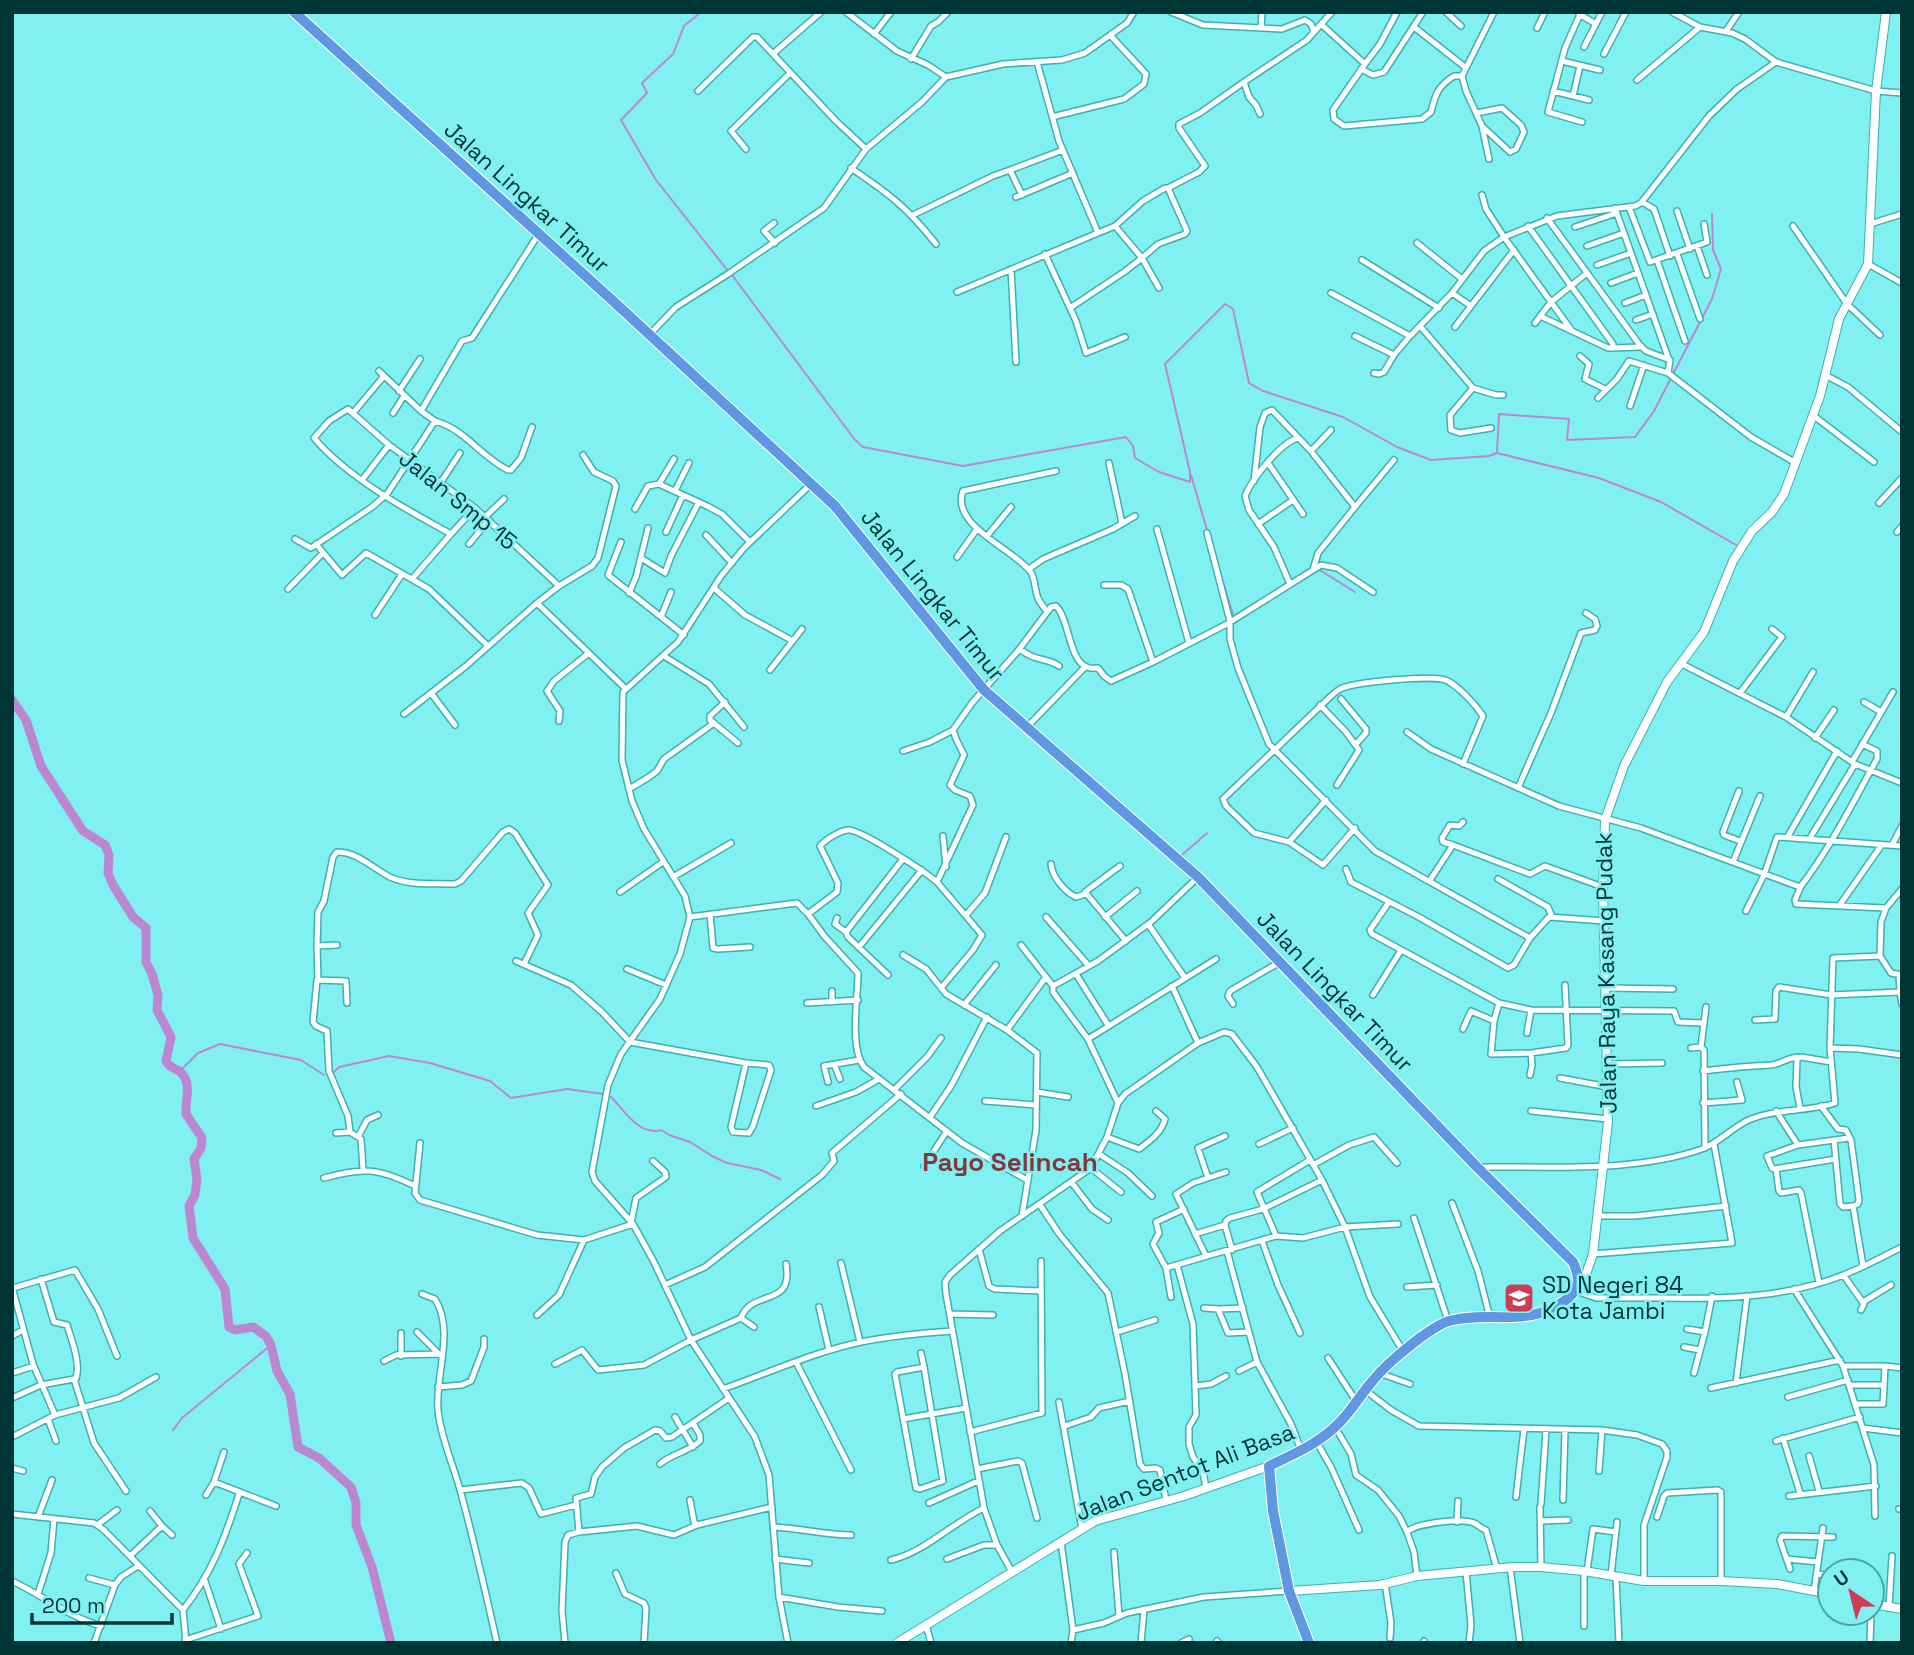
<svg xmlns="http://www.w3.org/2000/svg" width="1914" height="1655" viewBox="0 0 1914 1655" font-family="'Space Grotesk',sans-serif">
<rect width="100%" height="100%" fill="#81f0f1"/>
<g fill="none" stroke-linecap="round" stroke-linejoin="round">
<!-- stream -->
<path stroke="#bc87d2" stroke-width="2" d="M701 12 684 26 673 54 642 83 647 93 621 120 656 180 728 271
M732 275 855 440 863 447 963 466 1126 437 1133 446 1135 458 1159 472 1190 482V472L1165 364 1225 304 1233 309 1249 383 1263 391 1343 417 1397 447 1431 460 1489 456 1497 453 1599 478 1661 502 1736 545
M1673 374 1712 299 1721 269 1713 250 1712 214
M1497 452 1499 414 1569 419 1567 440 1635 437 1654 411 1671 378
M1191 475 1207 530
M1219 569 1233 615
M1318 569 1355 592
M1182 855 1207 833
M180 1071 198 1053 220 1044 301 1060 324 1075
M334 1072 339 1067 389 1056 430 1063 490 1081 511 1098 567 1089 603 1094
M611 1097C625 1111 639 1136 661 1130L669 1135 690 1142 712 1156 727 1163 761 1170 780 1179
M173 1430 182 1418 271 1345"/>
<!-- river -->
<path stroke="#bc87d2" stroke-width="9" d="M12 700 26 720 41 766 83 831 105 845 109 855 108 873 113 885 133 917 146 928V962L152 974 158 995 157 1010 171 1037 166 1061C169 1068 172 1066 179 1071 193 1081 185 1100 186 1114L202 1138 201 1148 194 1159 197 1179 195 1195 189 1206 193 1238 225 1289 229 1327 235 1330 253 1327 266 1336 271 1345 277 1371 290 1394 298 1447 319 1458 351 1487 356 1503V1525L372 1567 391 1643"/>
<!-- street casing -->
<g stroke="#3bb1b2" stroke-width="8">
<path id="street" d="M846 12 897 51 928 65 946 77
M1171 12 1203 25 1282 29 1305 20 1311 24 1314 32 1332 12
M1446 12 1461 26
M1581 12 1565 48 1548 112 1582 122
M1672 12 1700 27 1732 33 1745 39 1776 62 1876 91 1902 93
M1579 14 1596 24
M1322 25 1365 64 1333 110 1334 119 1344 126 1422 119 1431 112C1435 95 1438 86 1454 76H1462
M1414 27 1465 67
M1261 28 1262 12
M1537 28 1545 12
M1726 31 1739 12
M874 34 891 12
M1584 47 1602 12
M774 53 821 12
M1604 54 1626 12
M911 59 931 26 938 22 948 12
M1562 61 1600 70
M1365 64 1380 44 1396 14 1394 12
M1361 69 1373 75 1384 72 1423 12
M1637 80 1700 27
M698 91 753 37H757L836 121 866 149
M1553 91 1589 100
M1573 96 1580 66
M1477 113 1502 108 1521 125 1524 132 1516 149 1510 152 1482 126
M1260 114 1256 105 1249 97 1244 82 1307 40 1314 32
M1052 117 1124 99 1144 84 1146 74 1111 36
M746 149 731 131 790 73
M1489 159 1482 126 1466 91 1462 76 1494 12
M851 168C889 194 907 207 936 244
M1010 170 1063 150
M1168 188 1199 172 1205 166 1179 128V124L1200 113 1244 82
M1016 197 1073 173
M1642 202 1654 209 1670 256
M1629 207 1650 262 1707 242 1704 224
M1615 208 1669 360
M1677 211 1690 249
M913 215 993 176 1010 170 1022 195
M1547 218 1639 344 1646 351 1670 360 1668 373 1751 437 1796 463
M774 223 764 231 775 243
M1870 224 1902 214
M1528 226 1613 344V348H1608L1540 316
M1793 226 1847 304 1880 335
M1575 227 1617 213
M1098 233 1115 226 1142 258 1158 244 1185 234 1187 231 1168 188H1165L1143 201 1115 226
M1417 243 1462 279
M1587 246 1624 233
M1697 246 1707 275
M1045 254 1076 321 1086 353 1125 337
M1677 254 1700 319
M1362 260 1439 308
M1657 260 1685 341
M1868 264 1902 283
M1597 265 1631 253
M1011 269 1016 362
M1611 283 1638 273
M957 292 1098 233 1059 141 1037 62
M1331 293 1410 336
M1452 293 1471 306 1514 250
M1625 303 1646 295
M1070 308 1124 272 1142 258 1159 288
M1636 320 1653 314
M1535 323 1551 302 1587 273
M1420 326 1473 388 1450 415 1451 430 1460 433 1491 428
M1455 327 1471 306
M1572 331 1504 237 1557 216 1635 206 1641 203 1709 116 1737 89 1776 62
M649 335 676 307 728 274 824 208 866 149 922 102 946 77 1003 64 1062 60 1085 53 1127 23 1134 12
M1355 336 1394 355
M1613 348 1640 347
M1580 356 1589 364 1585 379 1605 389
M379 371 421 411 435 421
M1374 373 1379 374 1384 372 1394 355 1410 336 1452 293 1484 251 1504 237 1486 209 1482 195
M1827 376 1848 387 1902 432
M1473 388 1496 395H1503
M399 391 420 359
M1598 398 1617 379 1629 361 1668 373
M1630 406 1644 365
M421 411 462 341 472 338 538 235
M353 413 384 376
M393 413 404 396
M1814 416 1874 462
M389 445 348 409 329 421 314 438C347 477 405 509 451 534L475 508
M1311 451 1331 430
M583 455 594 472 613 481 616 486 598 558 592 566 559 586 537 603 626 689
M1109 463 1122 523
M1268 463 1303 514
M362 480 389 445 475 508 559 586
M1254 481 1260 427 1265 413 1272 410 1311 451 1355 507 1318 553 1313 570
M441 482 460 453
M659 484 674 459
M675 491 689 463
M1879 503 1902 478
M1355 507 1394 460
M635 509 648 486 659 484 707 506 722 514 750 542
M485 517 504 499
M1258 524 1293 500
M1157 529 1189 643
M666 532 683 495
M1897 532 1902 526
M1207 533 1230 621V639L1238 668 1269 744 1375 851 1530 938
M706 535 732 563
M987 536 1011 507
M295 539 311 548 372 507 387 494 435 421C465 429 481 457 508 470H511L521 458 532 427
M621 542 608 575 684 635
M316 544 342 575 366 553 429 589 488 646
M469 544 489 520
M957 557 977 529
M641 558 665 573 671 556 699 502
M1029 569 1043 559 1113 529 1135 516
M412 579 451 534
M1290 584 1274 547 1249 510 1245 496C1252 479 1280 443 1298 438
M1104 585H1121L1128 589 1153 662
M714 588 745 615 793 641
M288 589 323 553
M629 593 636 577 648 528
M1047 612C1044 607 1040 603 1038 598 1034 589 1036 579 1030 571 1013 549 950 525 963 491L1056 471
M375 615 402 574
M661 617 671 592
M1020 649C1035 662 1046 657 1059 666
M664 656 709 684 744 727
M1680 663 1786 717 1855 764 1902 783
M770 670 802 629
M431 693 455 725
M1740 693 1782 637 1772 629
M1341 699 1366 729V733L1356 744
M725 702 710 716V720L738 743
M1864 702 1881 712
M1320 705 1346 732 1359 750 1337 785
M404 714 466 666 537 603
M1786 717 1813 672
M559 721 560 711 547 691 554 681 589 653
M1027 727 1085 667
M1407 732 1431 749 1559 806 1641 828 1797 886H1801C1831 847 1853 802 1877 759V751L1862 744
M1815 738 1834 710
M903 751 930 742 953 730
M1852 762 1893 692
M1518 788 1551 713 1581 633 1595 630 1597 626 1595 619 1586 613
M629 789 649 777 657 771 664 759 714 723
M1739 791 1723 832 1724 835 1740 841
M1326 800 1289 842 1254 833 1226 806 1223 799 1331 696C1334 693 1337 691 1340 689 1354 682 1436 674 1448 681 1461 689 1475 704 1483 716L1463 764
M943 836 946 867
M1788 836 1837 751
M1810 838 1855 764
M1289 842 1323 865 1355 828
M1453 845 1443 842 1442 838 1450 825 1459 826 1463 822
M1892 845 1902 826
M1733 862 1760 796
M1051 864C1052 877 1065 892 1076 897L1086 894
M1120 866 1085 892 1126 941
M1346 869 1351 882 1417 916 1508 968 1514 965 1530 938 1549 917 1605 921
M673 877 731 843
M1498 879 1548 907 1552 917
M1430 880 1453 845 1530 874 1545 866 1603 887
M937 882C925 872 861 829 848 830 839 831 825 840 820 846L838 883 837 892 808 914 825 937 858 973C858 998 849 1047 864 1067L962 1143 1027 1180
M1801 886 1795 900 1796 904 1886 908
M1902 889 1886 908 1881 922 1880 956 1891 973 1902 975
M620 892 663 862
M1389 902 1370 930 1372 934 1499 1003 1531 1010 1674 1011 1678 1022 1703 1023
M1839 906 1881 846
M1746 911 1764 875 1777 837 1902 846
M710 914 713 948 718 949 750 947
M966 915 985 893 1006 837
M690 917 797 903 808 914
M1046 917 1089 966
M1105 917 1137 891
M837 918 835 924 846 932
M1148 924 1185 978
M337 945 317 946 318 912 324 901 333 857 337 852C358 852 372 868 390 877 409 886 435 883 455 884L461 881 503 832 509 829 515 833 548 885 528 913 538 935 524 964
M1021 945 1053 986V992L1088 1039 1118 1103
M317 946 318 980
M859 947 922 870
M903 955 926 969 946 994 1007 1030 1037 1053 1036 1130 1022 1216
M1880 956 1833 958 1830 1048 1859 1049 1902 1055
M516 961 571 985 602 1012 630 1042 746 1063 769 1065 771 1070 753 1126 749 1133 733 1132 731 1127 746 1063
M627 969 666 985
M1076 974 1108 1025
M888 975 848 937 846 932 903 859
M1053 986 1098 961 1151 922 1198 877
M1172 986 1198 1043
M941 988 973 950 982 935 937 882 973 805 970 796 955 790 950 785 964 755 956 739 953 730 972 703 1017 652 1051 607 1056 606C1069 618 1069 661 1087 667 1090 669 1094 668 1098 668L1104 676 1111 681 1153 662 1227 624 1321 565 1337 568 1373 592
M1606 988 1673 989
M832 991V1002
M1900 992 1902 1004
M1373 995 1400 952
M347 1003 346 981 317 980 313 1022 316 1026 327 1031 329 1071 348 1116 350 1132
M807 1003 858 1000
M1499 1003 1494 1021 1491 1054 1531 1053 1566 1048 1568 1045 1565 985
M1233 1004 1228 996 1230 991 1280 962
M964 1005 996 965
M1755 1020 1775 1019 1776 991 1779 987 1831 995 1900 992 1899 975
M1463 1029 1471 1011 1494 1021
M1007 1030 1046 977
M1527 1033 1531 1010
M1088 1039 1216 959
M1701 1047 1706 1007
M1691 1048 1701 1047 1704 1050 1705 1148
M834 1064 840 1079
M1608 1064 1662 1063
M1703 1071C1726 1068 1748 1066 1771 1065 1781 1064 1786 1058 1798 1057
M1530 1075 1532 1065 1531 1053
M1560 1078 1608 1087
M828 1082 824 1066 859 1060
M894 1090 927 1057 941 1038
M1037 1092 1068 1097
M985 1101 1036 1105
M1703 1103 1742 1100 1737 1082
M816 1106 856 1092 879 1079
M1821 1106 1838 1129 1846 1130 1851 1140 1859 1200 1858 1204 1853 1206 1863 1266
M1800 1108 1796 1087 1797 1059 1801 1057 1831 1062
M1531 1111 1608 1119
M1776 1111 1798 1145
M930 1117 951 1086 987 1017
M336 1133 350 1132 361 1139 363 1169
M358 1137 367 1120 378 1115
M1107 1137 1139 1149C1150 1141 1162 1132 1165 1119L1156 1111
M1834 1140 1840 1204 1843 1207 1853 1206
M420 1143 415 1193 420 1200 537 1235 584 1240 633 1224
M1259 1144 1293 1128
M1099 1154 1128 1173 1152 1196
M1836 1159 1774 1169 1772 1168 1767 1156 1798 1145 1849 1138
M1313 1165 1349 1145 1374 1137 1397 1163
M924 1166 947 1131
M1479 1167C1550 1166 1634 1173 1702 1149 1721 1142 1733 1126 1751 1119 1779 1108 1808 1112 1835 1103L1830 1048
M1091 1168 1121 1192
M1776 1169 1779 1191 1781 1193 1799 1190 1801 1193 1819 1283
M324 1178C363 1167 378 1168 415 1186
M1208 1178 1226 1172
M1072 1183 1092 1209 1108 1220
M1452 1203 1478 1271 1490 1318
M1040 1205 1060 1235 1108 1293 1125 1374 1140 1464 1144 1469 1156 1468 1160 1470 1166 1500
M1598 1216H1635L1726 1206
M1414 1218 1448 1321
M631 1223 636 1198 666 1177 665 1172 653 1161
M1225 1225 1232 1250
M1195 1234 1225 1225 1226 1221 1230 1218 1263 1209 1322 1180
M1276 1236 1257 1192 1310 1160
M1262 1241 1278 1285 1300 1333
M979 1249 989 1286 995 1289 1041 1291
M1227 1251 1257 1362 1291 1424 1301 1450
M1593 1254 1732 1243 1714 1144
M1206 1256 1176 1194 1193 1183 1208 1178 1198 1148 1225 1136
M841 1263 860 1342
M1177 1265 1193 1324 1196 1415 1189 1427V1444L1193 1457 1203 1471 1206 1488
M1166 1268 1153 1244 1159 1233 1156 1222 1184 1209
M1844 1276 1864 1304 1861 1310
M41 1279 54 1322 67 1325C72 1341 82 1366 75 1381
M665 1285 705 1267 822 1175 834 1161 832 1153 901 1094
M12 1287 33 1364 55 1415 12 1437
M1407 1287 1437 1285
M13 1288 75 1270 98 1309 117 1356
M1794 1289 1843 1366 1874 1465 1875 1516
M1576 1291 1596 1298H1614C1679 1297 1749 1303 1813 1285 1844 1277 1873 1262 1902 1247
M422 1294 435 1299C455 1331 435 1375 438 1410 441 1440 455 1468 462 1497 475 1545 486 1594 497 1643
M1171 1297 1166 1268 1276 1236 1303 1238 1345 1227 1398 1224
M1863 1302 1891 1285
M819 1307 829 1350
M1204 1308 1218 1309 1228 1333 1249 1332
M1218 1309 1243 1308
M950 1314 993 1315
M537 1315 559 1295 584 1240
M741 1318C752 1288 794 1309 786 1264
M1687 1329 1705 1332
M417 1332 440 1355
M1117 1332 1155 1320
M12 1336 23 1330
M1684 1347 1700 1350
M921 1353 924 1367
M401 1356V1333
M1328 1358 1356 1401
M384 1361 396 1355 442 1354
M796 1362 851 1470
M555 1364 582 1350 598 1370 644 1365 691 1340 741 1318 754 1327
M1843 1366H1885L1883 1404H1855
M1885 1366 1902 1368
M924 1367 943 1481 920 1489 916 1488 895 1374 897 1372Z
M1239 1371 1257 1362
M12 1373 34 1366
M1379 1373 1410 1384
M1694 1373 1705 1332 1712 1296
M1736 1383 1747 1296
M1849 1385H1884
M1196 1386 1211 1384 1226 1376
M438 1387 462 1385 471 1381 484 1347V1339
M1711 1388 1840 1360
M723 1389C768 1373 814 1352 861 1342 891 1336 921 1333 952 1331
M1365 1390 1391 1410 1419 1426 1602 1430 1637 1435 1662 1444 1667 1451V1457L1644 1525V1581
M1788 1397 1848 1380
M12 1398 41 1385 74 1379 94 1443 126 1491
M1059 1402 1082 1529
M55 1415 119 1398 156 1377
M675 1417 693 1447
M48 1419 56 1441
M903 1419 966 1408
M1065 1426 1091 1417 1099 1408 1130 1401
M1335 1427 1351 1454 1356 1475 1378 1490 1399 1516 1407 1532
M1863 1428 1902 1433
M970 1432 1042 1413 1041 1261
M1783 1438 1800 1493
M1316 1441 1331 1467 1359 1530
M1776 1441 1860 1417
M1809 1456 1819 1491
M660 1464C671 1454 688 1452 700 1441V1435L693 1423
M12 1468 23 1471
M977 1469 1018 1461 1022 1463 1037 1518
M1599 1471 1602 1430
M214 1482 276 1506
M460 1490 522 1483 529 1488 541 1514 576 1505
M206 1495 214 1482 224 1452
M1789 1496 1876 1486
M1516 1497 1524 1429
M690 1500 694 1522 697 1525 772 1507
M1563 1500 1565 1430
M929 1503 978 1481
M1541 1504 1546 1430
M1540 1507 1541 1567
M1899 1509H1902
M12 1514 94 1523 103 1529 183 1610
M38 1517 52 1480
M1657 1517 1664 1496 1667 1493 1718 1490 1721 1492V1581
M1541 1521 1568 1520
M1457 1522 1458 1501
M97 1525 117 1510
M162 1526 172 1535
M773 1527C800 1528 825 1535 851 1535
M579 1532 637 1526 674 1535 697 1525
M1061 1542 1073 1630 1071 1643
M1114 1552 1119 1616
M130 1556 162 1526 150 1511
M775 1559 809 1563
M947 1559 984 1545H997
M1787 1559 1818 1562
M891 1560C925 1552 952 1523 984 1508
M1510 1567 1520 1643
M1790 1569 1780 1540 1782 1536 1833 1537
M1587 1571 1593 1529 1616 1532
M1012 1572 997 1545 984 1508 946 1294 945 1282 950 1275 1000 1231 1091 1168 1107 1137 1118 1103 1125 1094 1198 1043 1224 1032 1232 1034 1257 1067 1322 1180 1345 1227 1370 1297 1403 1351
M1466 1572 1471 1625 1469 1643
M616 1573 625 1594 644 1603 646 1608 644 1643
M1818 1574 1830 1576
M1611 1575 1617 1522
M1417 1576 1414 1552 1407 1532C1416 1523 1464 1517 1476 1524 1479 1526 1482 1529 1486 1530L1497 1569
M1616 1577 1619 1643
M89 1578 115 1585
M12 1581C42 1595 69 1617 101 1626
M205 1581 221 1629
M1385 1583 1391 1623 1390 1638
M1814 1591 1823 1528
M38 1594 51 1553 54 1519
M779 1597 838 1607 882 1611
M1889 1608 1892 1556
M926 1625 931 1643
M1584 1626V1571
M1073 1630 1104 1623 1127 1613 1204 1597 1289 1591
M185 1640 258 1616 239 1564 247 1553
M1217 1641 1219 1643
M94 1643 115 1585 121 1577 138 1566
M186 1643 183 1610C212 1573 225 1538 239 1494
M565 1643 562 1611 565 1542 568 1535 579 1532 576 1498 591 1494 595 1477 602 1467 624 1448 655 1430 660 1431 666 1438 672 1437 729 1398
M788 1643 779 1597 769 1475 755 1437 691 1340 653 1260 633 1224 595 1181 592 1172 608 1085 621 1054 660 999 680 954 690 917 685 896 644 829 632 801 622 760 623 692 678 642 721 576 744 548 811 484
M1141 1643 1144 1609
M1181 1643 1189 1639
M1423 1643 1424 1641
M1870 1643 1871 1613"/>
</g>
<!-- secondary casing -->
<g stroke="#3bb1b2" stroke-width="10">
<path id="secondary" d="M1579 1282 1586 1274 1593 1254 1608 1122 1603 887 1605 820 1624 766 1667 682 1704 632 1733 561 1752 531 1772 512 1784 494 1820 396 1839 319 1868 264 1876 91 1886 12
M1289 1591 1380 1585 1417 1576 1513 1567H1541L1584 1571 1644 1581H1721L1777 1584 1830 1594
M1872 1604 1902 1609
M897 1643 1095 1521 1184 1496 1269 1466"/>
</g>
<!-- highway casing -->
<g stroke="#fff" stroke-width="12">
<path id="highway" d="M294 12 612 300 835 506 984 690 1198 877 1477 1167 1573 1262C1580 1277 1581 1288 1567 1299 1529 1329 1490 1310 1449 1321 1439 1324 1430 1331 1421 1337 1403 1351 1385 1365 1370 1384 1359 1397 1350 1413 1337 1425 1318 1444 1292 1455 1269 1466L1273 1511 1289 1591 1309 1643"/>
</g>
<!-- street -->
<use href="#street" stroke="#fff" stroke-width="5"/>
<!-- secondary -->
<use href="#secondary" stroke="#fff" stroke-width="8"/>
<!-- highway -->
<use href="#highway" stroke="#5f97e2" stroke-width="10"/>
</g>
<!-- icons -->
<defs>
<g id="school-square" transform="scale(1.575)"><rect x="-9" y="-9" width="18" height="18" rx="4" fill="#cc3c53" stroke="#81f0f1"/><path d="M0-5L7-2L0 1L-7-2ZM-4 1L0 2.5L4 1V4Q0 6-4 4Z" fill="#fff"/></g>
</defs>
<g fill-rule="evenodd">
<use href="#school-square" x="1519" y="1298"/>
</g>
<g text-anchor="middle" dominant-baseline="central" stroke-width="5" stroke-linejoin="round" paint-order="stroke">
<!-- street labels -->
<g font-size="23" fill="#003536" stroke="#81f0f1">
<text transform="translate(527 197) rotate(42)">Jalan Lingkar Timur</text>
<text transform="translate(458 500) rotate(39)">Jalan Smp 15</text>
<text transform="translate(933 595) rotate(51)">Jalan Lingkar Timur</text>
<text transform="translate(1606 973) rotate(-91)">Jalan Raya Kasang Pudak</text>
<text transform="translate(1335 991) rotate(46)">Jalan Lingkar Timur</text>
<text transform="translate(1185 1472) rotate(-21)">Jalan Sentot Ali Basa</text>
</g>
<!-- poi labels -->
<g font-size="23" fill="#003536" stroke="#81f0f1" text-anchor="start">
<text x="1542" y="1285">SD Negeri 84<tspan x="1542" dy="26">Kota Jambi</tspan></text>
</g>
<!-- quarter labels -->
<g font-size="26" font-weight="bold" fill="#813940" stroke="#81f0f1">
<text x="1010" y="1162">Payo Selincah</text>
</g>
</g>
<!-- border -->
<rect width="1914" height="1655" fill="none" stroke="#003536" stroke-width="28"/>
<!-- north arrow -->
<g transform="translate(1851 1592) rotate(325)"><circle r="33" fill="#81f0f1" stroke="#4da5a6" stroke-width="2"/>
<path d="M0-5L12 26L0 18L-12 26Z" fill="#cc3c53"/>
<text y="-10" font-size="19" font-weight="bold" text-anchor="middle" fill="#003536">U</text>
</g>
<!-- scale -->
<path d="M32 1613v10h140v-10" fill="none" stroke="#003536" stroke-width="3.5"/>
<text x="42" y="1613" font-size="21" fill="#003536" stroke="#81f0f1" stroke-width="5" paint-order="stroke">200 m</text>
</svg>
